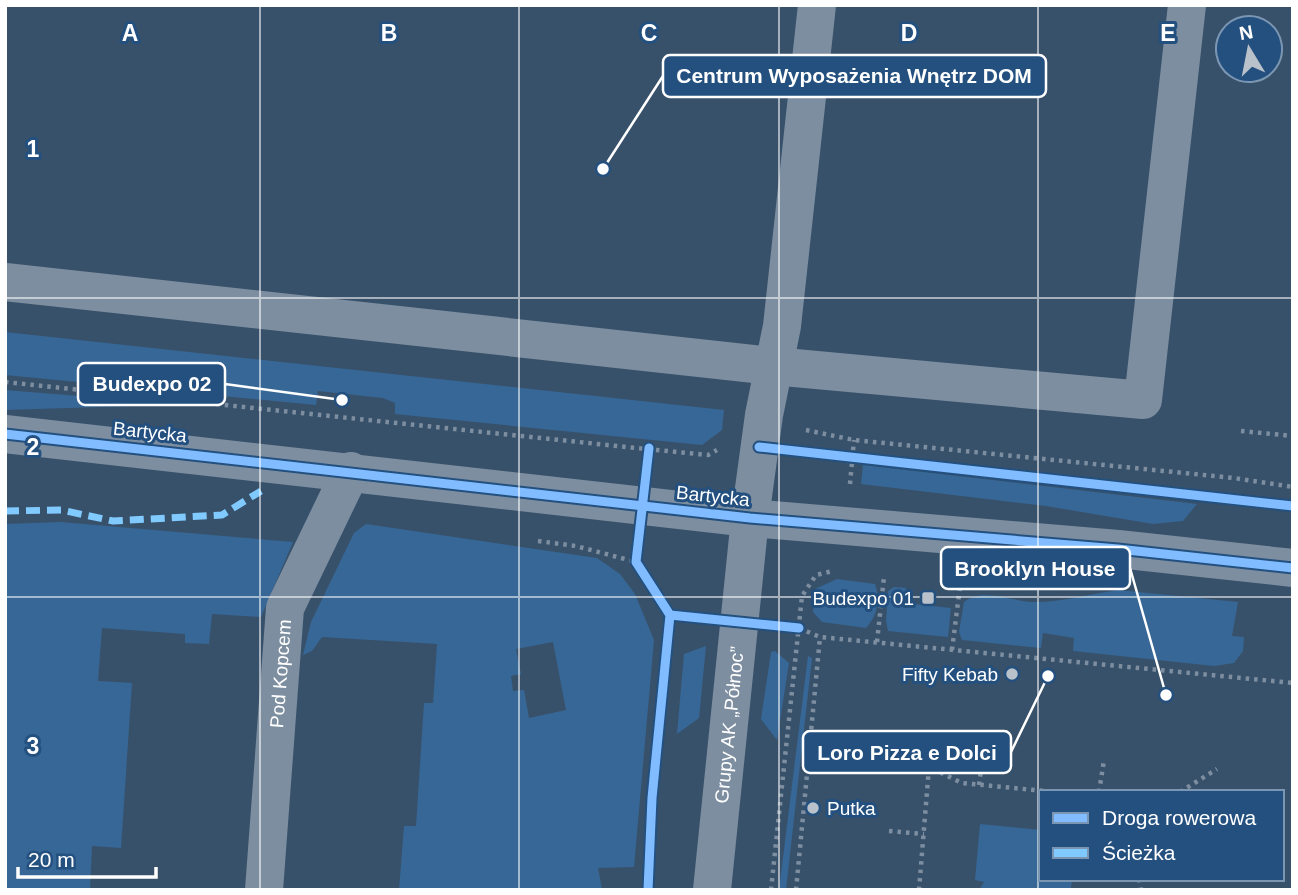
<svg xmlns="http://www.w3.org/2000/svg" width="1298" height="895" viewBox="0 0 1298 895" font-family="Arial,sans-serif">
<rect width="100%" height="100%" fill="#38516a"/>
<!-- green -->
<path fill="#376796" fill-rule="evenodd" d="M5 332 724 410 722 430 702 445 395 414V403L383 398 318 391 316 405 5 375Z
M5 390 129 400 131 406 5 410Z
M863 465 1197 504 1183 521 1153 524 1046 506 861 484Z
M60 522 293 542 261 617 212 614 209 644 185 643V634L102 628 98 681 132 683 121 848 92 846 90 890H5V524Z
M366 524 597 558 620 574 635 594 654 640 634 867 598 868 602 889 636 890H399L404 826H416L424 703H433L437 644 322 637 312 651 303 655 311 622 354 533ZM553 642 566 710 529 718 524 690 513 691 511 676 521 674 516 649Z
M837 579 875 584C881 600 877 616 866 628L822 622 813 612 815 589Z
M894 587 906 588 905 603 951 608 948 637 888 631 886 621 888 591Z
M1118 590 1238 602 1232 636 1244 637 1243 651 1234 663 1214 666 1073 651 1074 638 1043 633 1041 648 962 640 959 632 964 602C983 587 1013 602 1035 602 1062 602 1091 594 1118 590Z
M706 646 699 718 677 734 684 654Z
M775 651 789 663 777 740 761 719 771 652Z
M808 656 812 658 786 890H779Z
M980 824 1041 830V879H1072L1071 888 1087 890H979L984 882 975 880Z"/>
<g fill="none" stroke-linecap="round" stroke-linejoin="round">
<!-- path -->
<path stroke="#7d8ea0" stroke-width="4.5" stroke-dasharray="3.5 5" stroke-linecap="butt" d="M5 382 636 448 708 455 717 450
M806 430 854 440 1234 478 1293 487
M1241 431 1293 436
M850 484 854 440
M538 541 576 546 636 562
M799 628 820 637 1293 683
M877 642 884 577
M952 650 960 586
M900 745 929 767
M979 785 984 748
M1099 792 1104 760
M1180 792 1217 769
M889 831 924 834
M1139 879 1141 890
M771 890 802 596 816 575 833 571
M796 890 820 637
M919 890 929 767 962 783 1055 792"/>
<!-- minor -->
<g stroke="#7d8ea0" stroke-width="38">
<path d="M5 282 773 366 1143 400 1187 5"/>
<path d="M5 434 750 518 1118 549 1293 568"/>
<path id="s1" d="M264 890 285 608 351 471"/>
<path id="s2" d="M712 890 750 518 764 415 782 326 817 5"/>
</g>
<!-- quiet -->
<path stroke="#80caff" stroke-width="7" stroke-dasharray="14 7" stroke-linecap="butt" d="M5 511 61 510 113 521 222 515 261 491"/>
<!-- cycleway casing -->
<g stroke="#23507f" stroke-width="13">
<path id="cycleway" d="M5 434 750 518 1118 549 1293 568
M759 447 1293 506
M670 615 799 628
M648 890 652 798 670 615 636 562 649 448"/>
</g>
<!-- cycleway -->
<use href="#cycleway" stroke="#80bcff" stroke-width="9"/>
</g>
<!-- grid -->
<path fill="none" stroke="#fff" stroke-width="2" stroke-opacity="0.55" d="M260 5V890M519 5V890M779 5V890M1038 5V890M5 298H1293M5 597H1293"/>
<!-- markers -->
<g fill="#b9c2cb" stroke="#23507f" stroke-width="2.5">
<rect x="921" y="591" width="14" height="14" rx="3.5"/>
<circle cx="1012" cy="674" r="7"/>
<circle cx="813" cy="808" r="7"/>
</g>
<g text-anchor="middle" dominant-baseline="central" stroke-width="6" stroke-linejoin="round" paint-order="stroke">
<!-- street labels -->
<g font-size="19" fill="#fff" stroke="#23507f">
<text transform="translate(150 432) rotate(6)">Bartycka</text>
<text transform="translate(713 496) rotate(6)">Bartycka</text>
<text stroke="none"><textPath href="#s1" startOffset="217">Pod Kopcem</textPath></text>
<text stroke="none"><textPath href="#s2" startOffset="166">Grupy AK „Północ”</textPath></text>
</g>
<!-- poi labels -->
<g font-size="19" fill="#fff" stroke="#23507f" text-anchor="end">
<text x="914" y="598">Budexpo 01</text>
<text x="998" y="674">Fifty Kebab</text>
<text x="827" y="808" text-anchor="start">Putka</text>
</g>
</g>
<g font-size="23" text-anchor="middle" font-weight="bold" fill="#fff" stroke="#23507f" stroke-width="6" stroke-linejoin="round" paint-order="stroke">
<text x="130" y="41">A</text>
<text x="389" y="41">B</text>
<text x="649" y="41">C</text>
<text x="909" y="41">D</text>
<text x="1168" y="41">E</text>
<text x="33" y="157">1</text>
<text x="33" y="455">2</text>
<text x="33" y="754">3</text>
</g>
<!-- callouts -->
<path fill="none" stroke="#fff" stroke-width="2.5" d="M603 169L663 76M342 400L225 384M1166 695L1130 568M1048 676L1011 752"/>
<g fill="#fff" stroke="#23507f" stroke-width="2.5">
<circle cx="603" cy="169" r="7"/>
<circle cx="342" cy="400" r="7"/>
<circle cx="1166" cy="695" r="7"/>
<circle cx="1048" cy="676" r="7"/>
</g>
<g fill="#23507f" stroke="#fff" stroke-width="2.5">
<rect x="663" y="55" width="383" height="42" rx="7"/>
<rect x="78" y="363" width="147" height="42" rx="7"/>
<rect x="941" y="547" width="189" height="42" rx="7"/>
<rect x="803" y="731" width="208" height="42" rx="7"/>
</g>
<g font-size="21" text-anchor="middle" font-weight="bold" fill="#fff">
<text x="854" y="83">Centrum Wyposażenia Wnętrz DOM</text>
<text x="152" y="391">Budexpo 02</text>
<text x="1035" y="576">Brooklyn House</text>
<text x="907" y="760">Loro Pizza e Dolci</text>
</g>
<!-- border -->
<rect width="1298" height="895" fill="none" stroke="#ffffff" stroke-width="14"/>
<!-- legend -->
<rect x="1039" y="790" width="245" height="91" fill="#23507f" stroke="#7b96b2" stroke-width="2"/>
<rect x="1053" y="813" width="35" height="10" fill="#80bcff" stroke="#7b96b2" stroke-width="2"/>
<text x="1102" y="825" font-size="21" fill="#ffffff">Droga rowerowa</text>
<rect x="1053" y="848" width="35" height="10" fill="#80caff" stroke="#7b96b2" stroke-width="2"/>
<text x="1102" y="860" font-size="21" fill="#ffffff">Ścieżka</text>
<!-- north arrow -->
<g transform="translate(1249 49) rotate(350)"><circle r="33" fill="#23507f" stroke="#7b96b2" stroke-width="2"/>
<path d="M0-5L12 26L0 18L-12 26Z" fill="#b9c2cb"/>
<text y="-10" font-size="19" font-weight="bold" text-anchor="middle" fill="#ffffff">N</text>
</g>
<!-- scale -->
<path d="M18 867v10h138v-10" fill="none" stroke="#ffffff" stroke-width="3.5"/>
<text x="28" y="867" font-size="21" fill="#ffffff" stroke="#23507f" stroke-width="5" paint-order="stroke">20 m</text>
</svg>
